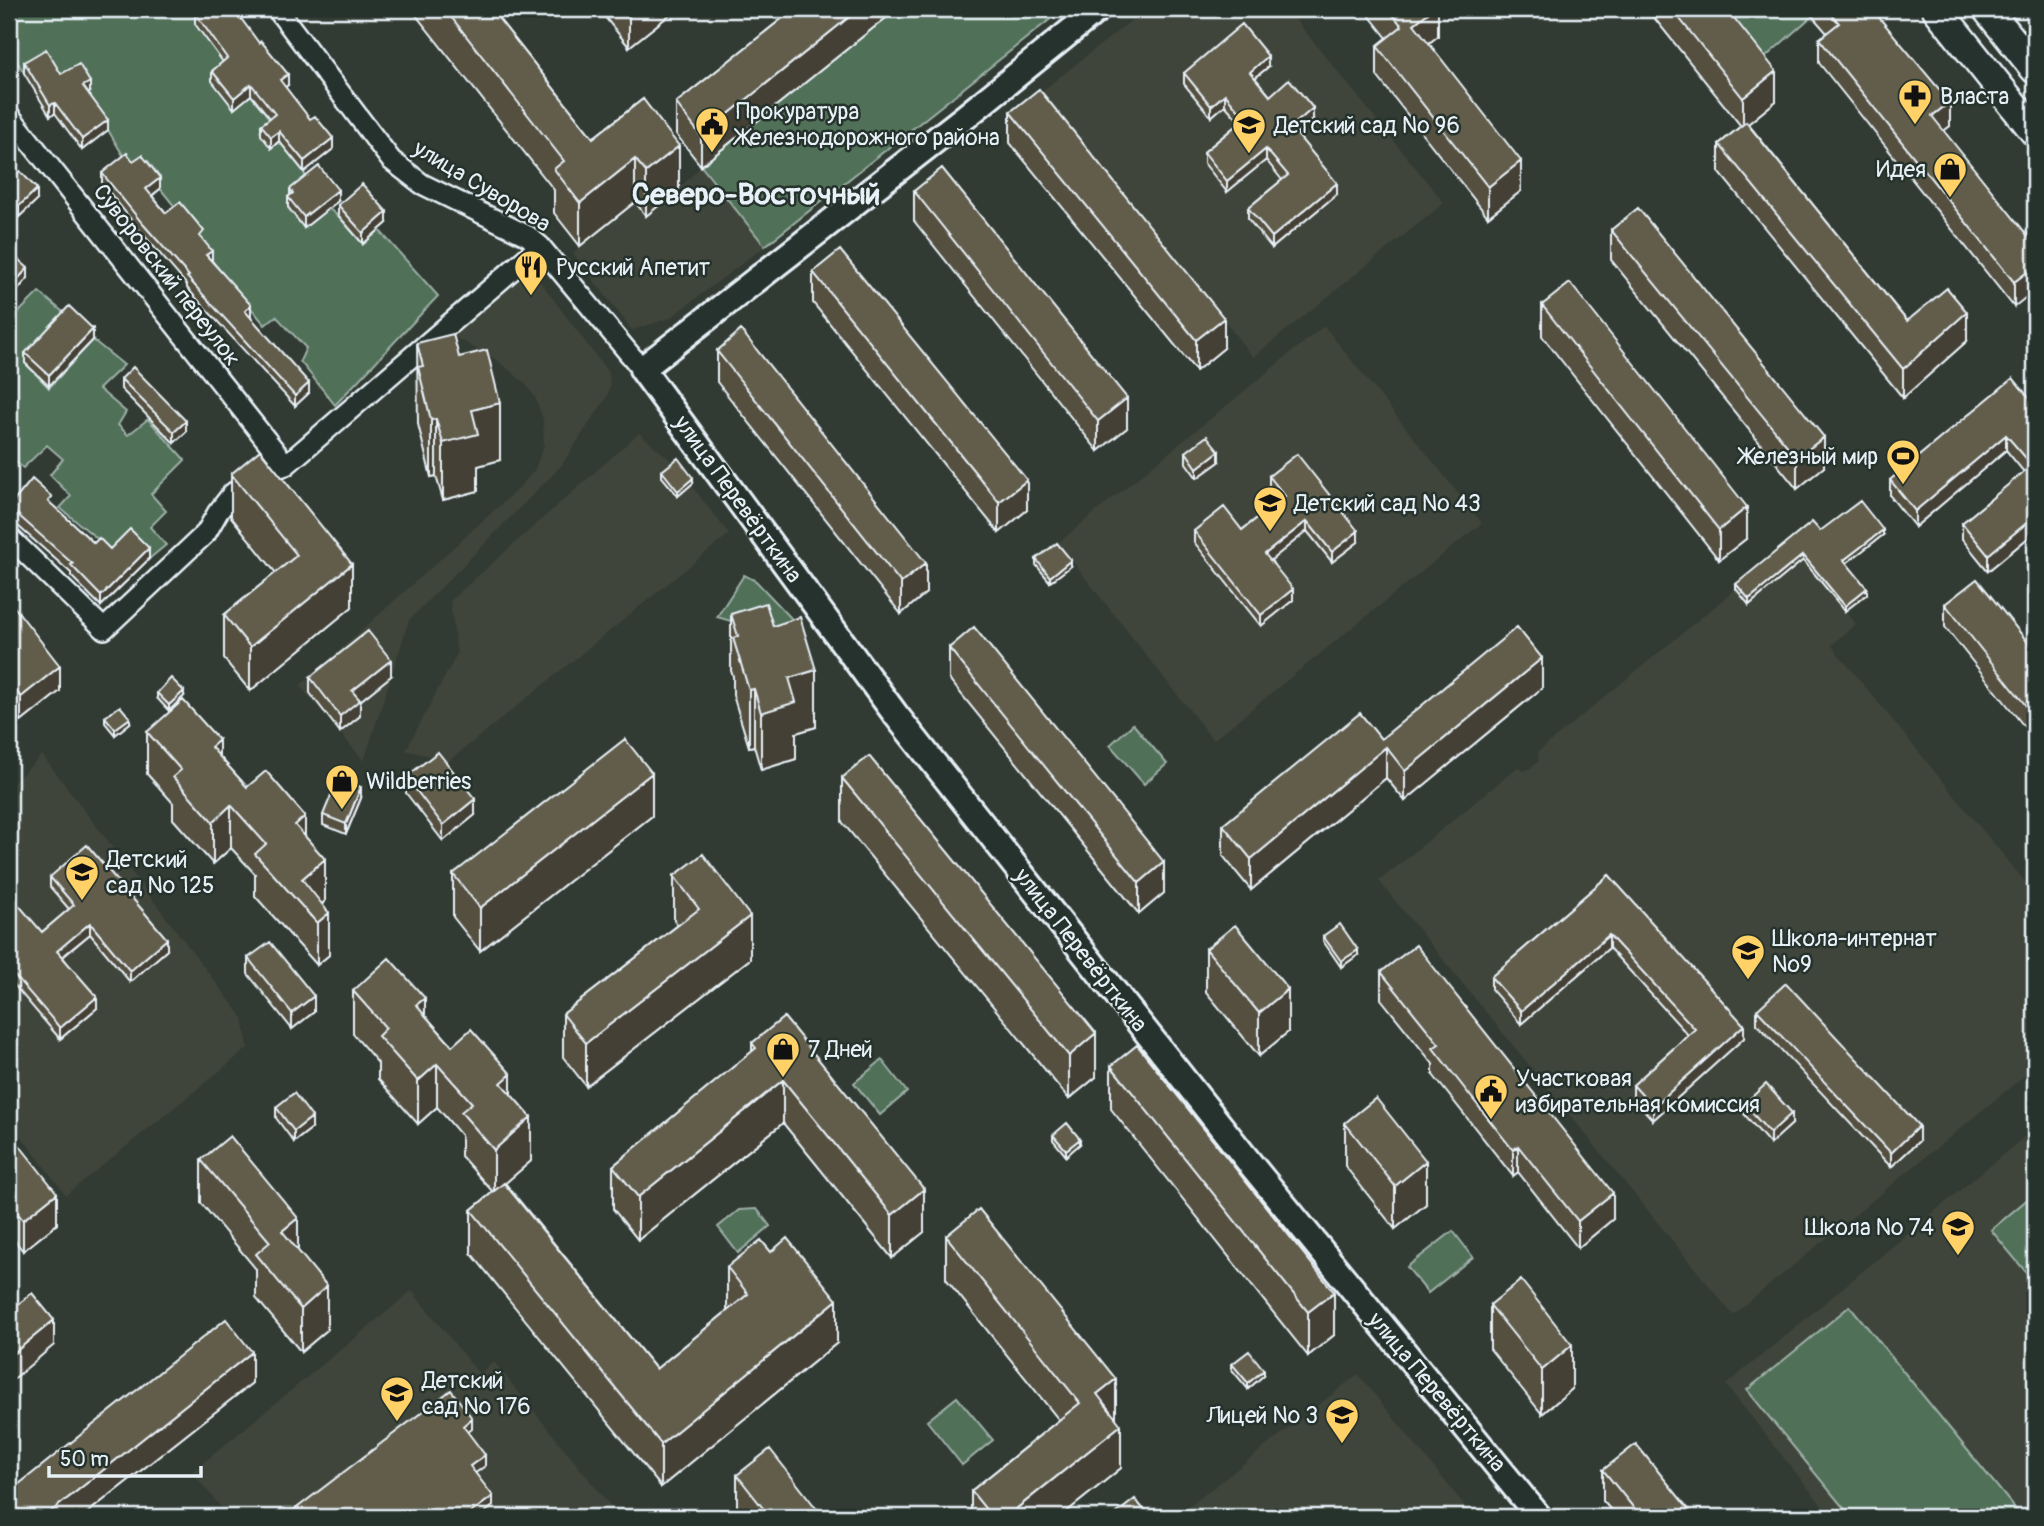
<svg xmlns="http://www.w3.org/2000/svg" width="2044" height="1526" viewBox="0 0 2044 1526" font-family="Pangolin,sans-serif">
<rect width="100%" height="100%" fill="#323b33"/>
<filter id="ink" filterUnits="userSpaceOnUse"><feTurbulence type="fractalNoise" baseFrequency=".0143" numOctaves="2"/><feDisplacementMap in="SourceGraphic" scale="14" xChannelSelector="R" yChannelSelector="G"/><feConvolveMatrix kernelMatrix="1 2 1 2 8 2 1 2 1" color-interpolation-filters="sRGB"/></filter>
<g filter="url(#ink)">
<!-- built -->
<path fill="#40453a" d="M1146 9H1287L1444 203 1253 357 1042 91Z
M701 166 765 246 670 318 632 330 573 253 635 202 646 215 679 189Z
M525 272 536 276 609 374 610 385 607 397 560 467 409 620 364 761 300 686 518 489 534 471 544 446 543 419 535 397 525 383 497 360 453 336Z
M1324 326 1482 523 1213 740 1058 543Z
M639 433 674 463 729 534 449 761 406 750 457 654 450 601Z
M1803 560 1856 624 1831 645 2035 894V1067L1733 1315 1379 881 1518 767 1524 771 1531 768 1539 761 1538 752 1736 589 1749 605Z
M42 755 243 1018 248 1048 66 1195 9 1120V787Z
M2035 1128V1517H1831L1726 1385Z
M412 1291 479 1374 494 1362 617 1514 613 1517H229L192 1472Z
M1358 1374 1474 1517H1176Z"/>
<!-- green -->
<path fill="#516f58" stroke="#9cb0a8" stroke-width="2" d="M9 9H216L224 39 234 108 251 95 272 122 260 131 271 148 281 141 304 172 308 186 288 208 304 227 328 208 338 216 363 244 379 230 438 296 335 405 300 361 306 348 276 316 265 325 200 246 180 213 150 176 155 171 148 161 133 172 108 130 86 101 90 92 61 85 46 60 24 73 9 48Z
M897 9H1063L765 246 701 166Z
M1702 9H1820L1751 70Z
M39 292 69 317 25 363 49 388 93 340 124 365 99 389 126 412 118 425 128 435 148 419 185 460 151 494 166 511 150 527 166 545 149 559 116 554 60 508 71 496 50 475 63 459 47 445 23 468 9 456V306L17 314Z
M744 575 756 581 793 620 782 636 717 617Z
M1133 724 1167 764 1144 784 1110 745Z
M882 1060 907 1092 880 1115 854 1083Z
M2035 1193V1283L1991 1230Z
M757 1209 770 1226 738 1253 718 1227 739 1210Z
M1453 1231 1473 1257 1428 1293 1407 1267Z
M1850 1306 2022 1517H1851L1747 1390Z
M957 1397 993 1440 962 1465 927 1421Z"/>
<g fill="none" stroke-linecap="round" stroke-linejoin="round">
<!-- minor casing -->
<g stroke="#e8f1f8" stroke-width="24">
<path id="minor" d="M277 9 391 160 422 184 528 236 540 246 642 369
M9 115 286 465
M9 537 104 629 206 533 218 512 232 494 259 474 286 465 540 246"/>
</g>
<!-- tertiary casing -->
<g stroke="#e8f1f8" stroke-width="30">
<path id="tertiary" d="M1098 9 965 117 642 369 896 715 1253 1167 1539 1517"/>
</g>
<!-- secondary casing -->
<g stroke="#e8f1f8" stroke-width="33">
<path id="secondary" d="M1937 9 2035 132
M1987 9 2035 69"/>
</g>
<!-- minor -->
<use href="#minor" stroke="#26332d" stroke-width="19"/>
<!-- tertiary -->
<use href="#tertiary" stroke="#26332d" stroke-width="24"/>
<!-- secondary -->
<use href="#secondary" stroke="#26332d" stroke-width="28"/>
</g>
<!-- wall -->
<path fill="#545040" stroke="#e8f1f8" stroke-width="2" d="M411 9H491L593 138 643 99 679 189 646 216 635 202 580 246 554 213V190Z
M604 9H677L629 47 604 16Z
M794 9H897L701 166 676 134V103Z
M1364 9H1438V36L1429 43 1521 191 1488 217 1377 76V46L1387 38Z
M1647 9H1727L1776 101 1748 124 1907 321 1967 341 1903 398 1719 172V144L1741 126Z
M1813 9H1872L1950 126 1943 131 2035 245 2014 307 1819 63V39L1827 33 1813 17Z
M195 13 288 85 285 87 333 149 304 172 279 141 271 148 261 135V125L270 118 251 95 234 109 212 81V71L223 62 195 24Z
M24 62 61 74 90 92 88 93 108 130 82 150 55 113 50 116 24 73Z
M1268 67 1255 78 1270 96 1313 119 1296 134 1337 194 1272 248 1248 219V208L1282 180 1266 160 1227 192 1204 163V152L1240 122 1225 105 1211 117 1184 84V73Z
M1010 112 1224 348 1196 371 1010 143Z
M133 161 160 189 152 196 166 213 204 241 212 261 251 316 250 317 309 393 295 406 187 288V285L142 233 102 183V173Z
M9 181 37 200 19 217 9 206Z
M290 189 338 201 304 228 288 207V197L290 195Z
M914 191 1127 428 1098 451 914 221Z
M338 205 387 223 363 244 338 215Z
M1611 230 1824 467 1797 489 1611 260Z
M9 255 28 278 15 293 9 287Z
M813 272 1027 510 999 533 813 303Z
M1542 305 1747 538 1719 560 1542 336Z
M93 340 49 386 25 363V353Z
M417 343 459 357 500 460 478 466V491L443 500 436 476 431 477 418 424Z
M717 351 926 593 901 614 717 382Z
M121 379 186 432 174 443 121 389Z
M2035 405V532L1988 571 1962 539V523L2024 472 2006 450 1915 527 1890 496V480Z
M1186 452 1219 462 1197 478 1186 463Z
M662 471 693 483 678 496 662 477Z
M231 474 352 607 250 691 224 659V615L276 573 231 517Z
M1269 476 1358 542 1332 562 1307 531 1271 560 1293 600 1261 626 1194 542V531L1242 530 1280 500 1269 486Z
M52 505 94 543 110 549 149 559 101 606 71 576V573L9 518V506Z
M1820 531 1883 535 1846 563 1867 594 1845 611 1803 560 1749 605 1736 589V584Z
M1036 559 1071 566 1050 582 1036 565Z
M9 600 60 691 21 722 9 707Z
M1945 604 2035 651V740L1945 627Z
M731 614 773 626 816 727 796 733V759L761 770 754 746 749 747 733 695V676L731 671Z
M949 648 1164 893 1139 914 949 679Z
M391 676 360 701V716L340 732 310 693V677Z
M1542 688 1405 801 1386 778 1251 890 1223 856V825L1381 739Z
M157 693 184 696 169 711 157 698Z
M105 717 130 723 115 735 105 723Z
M147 732 219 756 247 787 305 837 325 901 322 904 329 955 317 965 255 896V874L231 848 213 864 173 819V803L147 774Z
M406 777 475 815 443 841 406 793Z
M842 778 1096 1077 1069 1099 842 822Z
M361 798 346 834 323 825V815Z
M652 816 480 951 453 917V874Z
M1609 875 1744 1038 1653 1120 1633 1098V1085L1688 1035 1609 948 1521 1024 1491 989V977Z
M674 876 750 959 586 1086 563 1057V1014L678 925 674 920Z
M50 877 167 950 130 982 90 934 63 957 97 1008 60 1039 9 979V909L42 932 69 909 50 887Z
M1323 936 1358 955 1341 967 1323 941Z
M1206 949 1288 1032 1259 1056 1206 992Z
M248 958 314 1012 292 1029 248 974Z
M1381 972 1613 1219 1578 1248 1518 1172 1513 1176 1433 1075V1064L1381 999Z
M353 991 425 1015 452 1046 511 1095 531 1161 505 1183 656 1369 727 1311V1267L837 1343 661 1487 471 1253V1210L493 1192 461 1156V1135L437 1107 418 1124 378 1079V1063L353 1034Z
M1757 1010 1919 1141 1891 1167 1757 1024Z
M752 1043 924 1232 892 1258 783 1123 638 1240 613 1209V1166L752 1052Z
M1111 1066 1334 1335 1308 1356 1111 1109Z
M1744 1104 1792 1124 1770 1144 1744 1114Z
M276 1107 312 1128 294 1142 276 1118Z
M1345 1123 1426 1204 1395 1229 1345 1166Z
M9 1132 57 1224 23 1251 9 1233Z
M1053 1135 1080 1144 1066 1156 1053 1140Z
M201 1160 298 1251 327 1330 301 1352 256 1298V1269L201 1203Z
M946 1236 1116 1418 1121 1468 1060 1517H971V1491L1059 1420 946 1279Z
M1490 1305 1572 1389 1542 1414 1490 1349Z
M1232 1364 1264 1375 1248 1389 1232 1370Z
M252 1383 82 1517H9V1492Z
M1603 1470 1695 1517H1617L1603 1501Z
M737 1475 823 1517H737Z"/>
<!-- shaded-wall -->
<path fill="#454134" stroke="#e8f1f8" stroke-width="2" d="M638 9H677L629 47V16Z
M859 9H897L701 166V136Z
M1433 9H1438V36L1414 55V24Z
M1268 56V67L1250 82V72Z
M1776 71V101L1743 128V98Z
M288 74V85L280 91V80Z
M90 82V92L83 97V86Z
M251 84V95L234 109V98Z
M1225 94V105L1211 117V106Z
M1950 102V126L1932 140V116Z
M55 103V113L50 116V105Z
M1313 108V119L1291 138V127Z
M108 120V130L82 150V139Z
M279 131V141L271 148V137Z
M333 138V149L304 172V161Z
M679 146V189L646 216V172Z
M1266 149V160L1227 192V181Z
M635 159V202L580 246V203Z
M1521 161V191L1488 217V187Z
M160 178V189L146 200V189Z
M1337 183V194L1272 248V237Z
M37 189V200L19 217V206Z
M338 190V201L304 228V217Z
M387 212V223L363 244V233Z
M212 251V261L206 255Z
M2035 266V290L2014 307V282Z
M28 268V278L15 293V282Z
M251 305V316L245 322V311Z
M1967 312V341L1903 398V369Z
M1224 318V348L1196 371V340Z
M93 329V340L49 386V375Z
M309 383V393L295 406V396Z
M1127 398V428L1098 451V421Z
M500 403V460L478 466V491L443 500V443L472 410Z
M436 419V476L431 477V420Z
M186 421V432L174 443V432Z
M2006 435V450L1915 527V511Z
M1824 437V467L1797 489V458Z
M1219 451V462L1197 478V468Z
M693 478V483L678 496V491Z
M1027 480V510L999 533V502Z
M1747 507V538L1719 560V530Z
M2035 516V532L1988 571V555Z
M1307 521V531L1265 565V554Z
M1883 530V535L1844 565V560Z
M1358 531V542L1332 562V552Z
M149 548V559L101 606V596Z
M1803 555V560L1749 605V599Z
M1071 560V566L1050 582V577Z
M926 563V593L901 614V583Z
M352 564V607L250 691V647Z
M1867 588V594L1845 611V606Z
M1293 589V600L1261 626V615Z
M1542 658V688L1405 801V771Z
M391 660V676L360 701V716L340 732V716L352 691Z
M60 666V691L21 722V697Z
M816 670V727L796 733V759L761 770V713L789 678Z
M754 689V746L749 747V690Z
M184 691V696L169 711V705Z
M130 718V723L115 735V729Z
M219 740V782L211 747Z
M1386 747V778L1251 890V859Z
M652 773V816L480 951V908Z
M361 787V798L346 834V824Z
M475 799V815L443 841V825Z
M231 805V848L213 864V822Z
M305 816V858L295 825Z
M325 859V901L310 915 302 879Z
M1164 862V893L1139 914V883Z
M329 913V955L317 965V923Z
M750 916V959L586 1086V1043Z
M90 923V934L57 961V951Z
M1609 935V948L1521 1024V1011Z
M167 939V950L130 982V971Z
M1358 950V955L1341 967V961Z
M1288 989V1032L1259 1056V1013Z
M314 996V1012L292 1029V1013Z
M97 997V1008L60 1039V1028Z
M425 998V1042L416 1005Z
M1744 1025V1038L1653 1120V1107Z
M1096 1033V1077L1069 1099V1056Z
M437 1064V1107L418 1124V1081Z
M511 1074V1118L501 1083Z
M783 1080V1123L638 1240V1197Z
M1792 1113V1124L1770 1144V1133Z
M312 1117V1128L294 1142V1131Z
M531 1117V1161L494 1193V1150Z
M1919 1126V1141L1891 1167V1153Z
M1080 1139V1144L1066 1156V1150Z
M1518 1146V1172L1513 1176V1150Z
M1426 1161V1204L1395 1229V1186Z
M924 1189V1232L892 1258V1215Z
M57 1193V1224L23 1251V1220Z
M1613 1193V1219L1578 1248V1221Z
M298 1218V1261L282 1231Z
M327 1286V1330L301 1352V1309Z
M1334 1292V1335L1308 1356V1312Z
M837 1300V1343L661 1487V1444Z
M54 1320V1345L9 1383V1357Z
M1572 1345V1389L1542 1414V1370Z
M252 1352V1383L82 1517H44Z
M1264 1370V1375L1248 1389V1383Z
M1116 1379V1423L1097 1394Z
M472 1418V1429L463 1436V1426Z
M1121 1425V1468L1060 1517H1006Z
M485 1455V1466L470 1477V1466Z
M493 1496V1506L479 1517H465Z"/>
<!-- building -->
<path fill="#625d4b" stroke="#e8f1f8" stroke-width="2" d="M201 9H234L259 43 261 41 288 74 280 80 310 119 315 116 333 138 304 161 279 131 271 137 261 125 275 114 251 84 234 98 212 71 227 58 195 13Z
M445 9H491L593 138 643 99 679 146 646 172 635 159 580 203 554 169 564 161Z
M623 9H638L629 16Z
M794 9H859L701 136 676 103Z
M1388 9H1433L1414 24 1521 161 1488 187 1377 46 1402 26Z
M1672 9H1727L1776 71 1743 98Z
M1827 9H1872L1950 102 1932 116 2035 245V266L2014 282 1819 39 1839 23Z
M1242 24 1268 56 1250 72 1270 96 1289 79 1313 108 1291 127 1337 183 1272 237 1248 208 1288 175 1266 149 1227 181 1204 152 1245 118 1225 94 1211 106 1184 73Z
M46 49 61 74 79 64 90 82 83 86 108 120 82 139 55 103 50 105 24 62Z
M1039 89 1224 318 1196 340 1010 112Z
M1746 122 1907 321 1947 288 1967 312 1903 369 1719 144Z
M127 153 133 161 142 155 160 178 146 189 166 213 180 202 204 231 200 236 212 251 206 255 251 305 245 311 309 383 295 396 187 277 189 276 142 223 102 173Z
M319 166 338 190 304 217 288 197 293 193 290 189Z
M942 168 1127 398 1098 421 914 191Z
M20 171 37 189 19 206 9 195V181Z
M362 184 387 212 363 233 338 205Z
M1638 208 1824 437 1797 458 1611 230Z
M840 250 1027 480 999 502 813 272Z
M11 253 28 268 15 282 9 277V255Z
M1570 283 1747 507 1719 530 1542 305Z
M69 306 93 329 49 375 25 353Z
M741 330 926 563 901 583 717 351Z
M453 334 459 357 487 350 500 403 472 410 478 434 443 443 436 419 431 420 418 367 423 366 417 343Z
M133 367 186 421 174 432 121 379Z
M2013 378 2035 405V516L1988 555 1962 523 2032 465 2006 435 1915 511 1890 480Z
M1207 436 1219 451 1197 468 1186 452Z
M260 450 352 564 250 647 224 615 297 555 231 474Z
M1297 454 1358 531 1332 552 1307 521 1265 554 1293 589 1261 615 1194 531 1224 507 1242 530 1285 496 1269 476Z
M678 458 693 478 678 491 662 471Z
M32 479 52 497 48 501 94 543 99 538 110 549 130 529 149 548 101 596 71 565 73 564 9 507Z
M1860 501 1883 530 1844 560 1867 588 1845 606 1803 555 1749 599 1736 584 1812 522 1820 531Z
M1057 543 1071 560 1050 577 1036 559Z
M1977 579 2035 651V717L1945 604Z
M9 600 60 666 21 697 9 682Z
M766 603 773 626 800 617 816 670 789 678 796 702 761 713 754 689 749 690 733 638 738 636 731 614Z
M974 627 1164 862 1139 883 949 648Z
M1517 627 1542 658 1405 771 1386 747 1251 859 1223 825 1360 713 1381 739Z
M368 631 391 660 352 691 360 700 340 716 310 677Z
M171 678 184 691 169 705 157 693Z
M183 700 219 740 211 747 247 787 266 771 305 816 295 825 325 859 302 879 329 913 317 923 255 854 266 844 231 805 213 822 173 777 181 770 147 732Z
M120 706 130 718 115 729 105 717Z
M625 739 652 773 480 908 453 874Z
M438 752 475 799 443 825 406 777Z
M869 756 1096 1033 1069 1056 842 778Z
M338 778 361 787 346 824 323 815Z
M87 845 167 939 130 971 90 923 57 951 97 997 60 1028 9 969V909L17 903 42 932 74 905 50 877Z
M703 854 750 916 586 1043 563 1014 699 909 674 876Z
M1609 875 1744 1025 1653 1107 1633 1085 1695 1029 1609 935 1521 1011 1491 977Z
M1340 924 1358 950 1341 961 1323 936Z
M1235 925 1288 989 1259 1013 1206 949Z
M270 942 314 996 292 1013 248 958Z
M1416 945 1613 1193 1578 1221 1518 1146 1513 1150 1472 1098 1433 1048 1439 1044 1381 972Z
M389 958 425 998 416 1005 452 1046 471 1029 511 1074 501 1083 531 1117 494 1150 461 1112 472 1103 437 1064 418 1081 378 1036 386 1028 353 991Z
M1786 983 1919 1126 1891 1153 1757 1010Z
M784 1017 924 1189 892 1215 783 1080 638 1197 613 1166 756 1048 752 1043Z
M1137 1045 1334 1292 1308 1312 1111 1066Z
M1766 1084 1792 1113 1770 1133 1744 1104Z
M294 1093 312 1117 294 1131 276 1107Z
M1376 1098 1426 1161 1395 1186 1345 1123Z
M1067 1123 1080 1139 1066 1150 1053 1135Z
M9 1132 57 1193 23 1220 9 1202Z
M230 1136 298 1218 282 1231 327 1286 301 1309 256 1254 270 1242 201 1160Z
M504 1183 656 1369 748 1294 727 1267 761 1240 771 1252 787 1238 837 1300 661 1444 471 1210Z
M979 1209 1116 1379 1097 1394 1121 1425 1006 1517H992L971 1491 1080 1403 946 1236Z
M1521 1280 1572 1345 1542 1370 1490 1305Z
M32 1293 54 1320 9 1357V1312Z
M226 1319 252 1352 44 1517H19L9 1504V1492Z
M1249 1351 1264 1370 1248 1383 1232 1364Z
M451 1390 472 1418 463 1426 485 1455 470 1466 493 1496 465 1517H285Z
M1636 1444 1695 1517H1641L1603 1470Z
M770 1449 823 1517H770L737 1475Z
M1135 1499 1150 1517H1112Z"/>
</g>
<!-- icons -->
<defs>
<g id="pharmacy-pin" transform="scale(1.75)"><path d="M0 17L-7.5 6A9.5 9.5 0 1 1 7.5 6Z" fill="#ffd166" stroke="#26332d"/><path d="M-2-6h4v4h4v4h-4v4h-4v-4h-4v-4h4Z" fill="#111"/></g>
<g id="civic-pin" transform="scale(1.75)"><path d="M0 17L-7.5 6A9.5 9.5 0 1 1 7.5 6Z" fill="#ffd166" stroke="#26332d"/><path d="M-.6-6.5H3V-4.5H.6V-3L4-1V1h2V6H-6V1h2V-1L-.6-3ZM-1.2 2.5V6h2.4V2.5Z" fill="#111"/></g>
<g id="school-pin" transform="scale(1.75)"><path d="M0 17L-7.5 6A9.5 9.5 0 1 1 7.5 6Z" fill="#ffd166" stroke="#26332d"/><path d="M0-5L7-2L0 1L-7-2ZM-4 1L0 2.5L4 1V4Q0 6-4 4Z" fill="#111"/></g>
<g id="shop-pin" transform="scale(1.75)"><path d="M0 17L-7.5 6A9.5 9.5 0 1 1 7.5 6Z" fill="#ffd166" stroke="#26332d"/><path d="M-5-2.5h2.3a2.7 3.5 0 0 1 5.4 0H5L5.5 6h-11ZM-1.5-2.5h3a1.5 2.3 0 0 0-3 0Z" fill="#111"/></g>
<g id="restaurant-pin" transform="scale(1.75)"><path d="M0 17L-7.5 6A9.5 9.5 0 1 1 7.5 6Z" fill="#ffd166" stroke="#26332d"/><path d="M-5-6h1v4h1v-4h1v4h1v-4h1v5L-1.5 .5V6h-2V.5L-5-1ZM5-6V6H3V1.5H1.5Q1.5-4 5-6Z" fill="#111"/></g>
<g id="stadium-pin" transform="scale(1.75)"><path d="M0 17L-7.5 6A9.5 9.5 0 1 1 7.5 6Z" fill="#ffd166" stroke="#26332d"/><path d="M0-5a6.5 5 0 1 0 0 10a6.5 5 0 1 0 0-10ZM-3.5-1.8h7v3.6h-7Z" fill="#111"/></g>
</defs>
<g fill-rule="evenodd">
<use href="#pharmacy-pin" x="1915" y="96"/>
<use href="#civic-pin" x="712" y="124"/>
<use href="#school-pin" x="1249" y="125"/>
<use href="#shop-pin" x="1950" y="169"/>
<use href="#restaurant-pin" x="531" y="267"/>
<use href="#stadium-pin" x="1903" y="456"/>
<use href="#school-pin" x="1270" y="503"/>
<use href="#shop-pin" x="342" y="781"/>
<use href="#school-pin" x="82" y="872"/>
<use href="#school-pin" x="1748" y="951"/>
<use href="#shop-pin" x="783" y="1049"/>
<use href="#civic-pin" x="1491" y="1091"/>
<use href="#school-pin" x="1958" y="1227"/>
<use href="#school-pin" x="397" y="1393"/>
<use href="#school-pin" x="1342" y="1415"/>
</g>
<g text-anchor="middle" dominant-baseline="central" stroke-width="5" stroke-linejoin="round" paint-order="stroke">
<!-- poi labels -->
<g font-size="23" fill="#e8f1f8" stroke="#26332d" text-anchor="start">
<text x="1940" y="96">Власта</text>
<text x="736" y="111">Прокуратура<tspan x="736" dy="26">Железнодорожного района</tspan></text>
<text x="1274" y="125">Детский сад № 96</text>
<text x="1926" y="169" text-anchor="end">Идея</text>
<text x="556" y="267">Русский Апетит</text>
<text x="1878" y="456" text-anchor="end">Железный мир</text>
<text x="1294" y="503">Детский сад № 43</text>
<text x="366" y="781">Wildberries</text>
<text x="106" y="859">Детский<tspan x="106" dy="26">сад № 125</tspan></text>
<text x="1772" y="938">Школа-интернат<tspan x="1772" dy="26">№9</tspan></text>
<text x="808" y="1049">7 Дней</text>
<text x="1516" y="1078">Участковая<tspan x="1516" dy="26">избирательная комиссия</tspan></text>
<text x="1934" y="1227" text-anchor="end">Школа № 74</text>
<text x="422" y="1380">Детский<tspan x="422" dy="26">сад № 176</tspan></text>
<text x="1318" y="1415" text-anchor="end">Лицей № 3</text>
</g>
<!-- street labels -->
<g font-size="23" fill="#e8f1f8" stroke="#26332d">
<text transform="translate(482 186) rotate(31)">улица Суворова</text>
<text transform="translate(167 275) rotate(52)">Суворовский переулок</text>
<text transform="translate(738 499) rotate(54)">улица Перевёрткина</text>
<text transform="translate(1081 950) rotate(52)">улица Перевёрткина</text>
<text transform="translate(1437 1392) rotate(50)">улица Перевёрткина</text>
</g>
<!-- district labels -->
<g font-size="30" font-weight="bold" fill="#e8f1f8" stroke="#26332d">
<text x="756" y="194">Северо-Восточный</text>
</g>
</g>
<!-- margin -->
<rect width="2044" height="1526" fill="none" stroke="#26332d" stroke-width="35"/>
<rect x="18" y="18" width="2009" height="1491" fill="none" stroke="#e8f1f8" stroke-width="2.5" filter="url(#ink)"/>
<!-- scale -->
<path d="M49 1466v10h152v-10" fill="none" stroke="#e8f1f8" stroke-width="3.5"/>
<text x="60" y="1466" font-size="21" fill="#e8f1f8" stroke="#26332d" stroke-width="5" paint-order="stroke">50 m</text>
</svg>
